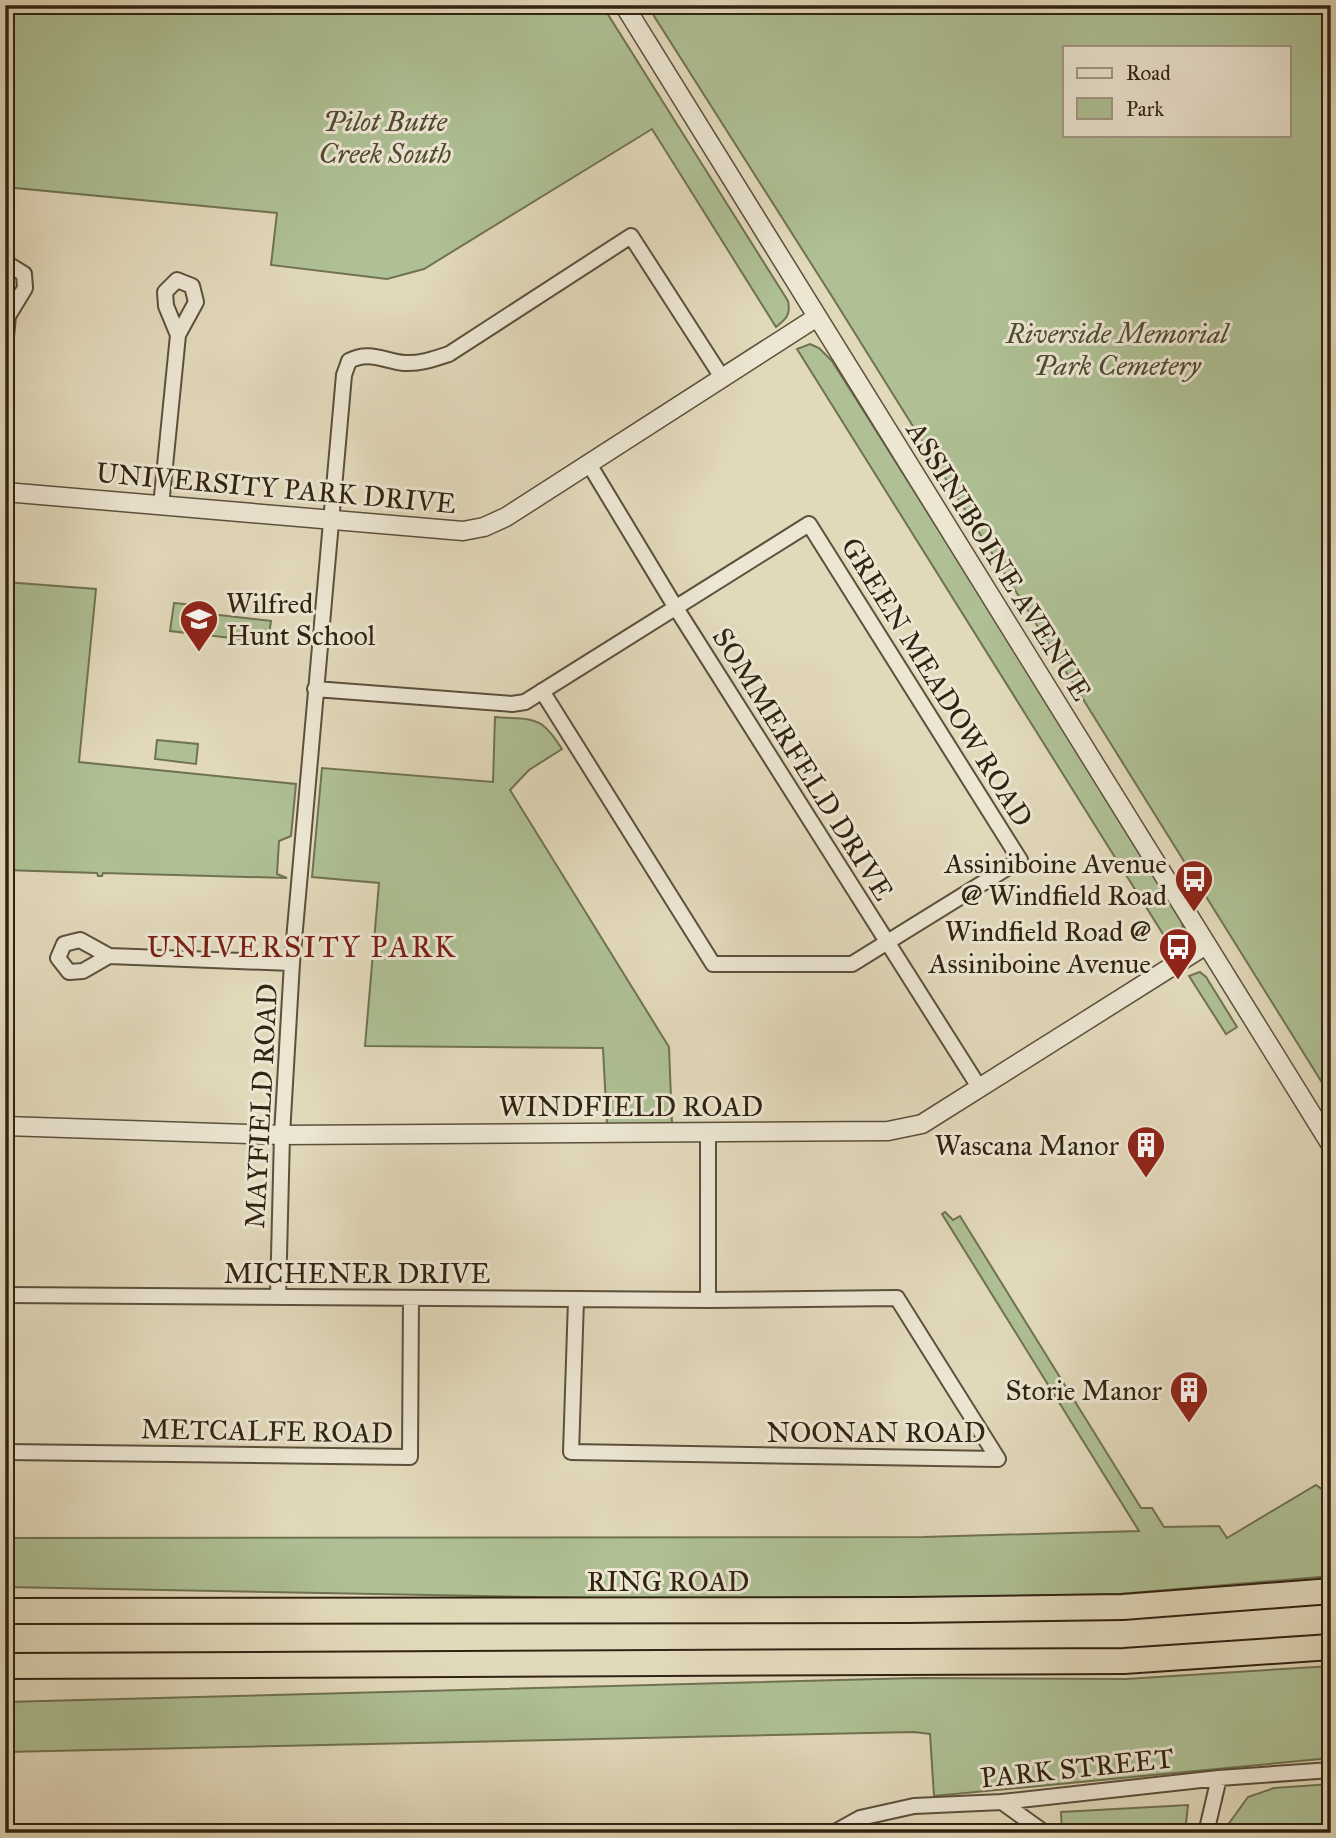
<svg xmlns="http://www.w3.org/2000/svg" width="1336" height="1838" viewBox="0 0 1336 1838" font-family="'IM FELL Great Primer',serif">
<rect width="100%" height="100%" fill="#e2d9bb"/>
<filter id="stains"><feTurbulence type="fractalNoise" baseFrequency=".00286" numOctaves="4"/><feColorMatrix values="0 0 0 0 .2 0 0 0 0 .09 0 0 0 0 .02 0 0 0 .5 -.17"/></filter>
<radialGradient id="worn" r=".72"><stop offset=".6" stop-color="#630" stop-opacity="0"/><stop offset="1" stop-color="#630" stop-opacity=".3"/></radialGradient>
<!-- green -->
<path fill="#aec094" stroke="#707252" stroke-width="2" fill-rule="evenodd" d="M5 5H602L788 301C791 315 786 319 776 327L652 129 424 269 387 279 271 265 277 213 5 187Z
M647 5H1331V1097L833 298ZM1065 47H1289V135H1065Z
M810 344 819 348 832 361 1181 914C1184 931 1184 937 1173 950L797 349Z
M5 582 96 589 79 762 296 784 291 836 279 841 277 874 287 878 103 873 102 876H98L97 873 5 870Z
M174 603 194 605 193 612 271 621 268 642 170 631Z
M495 717C534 720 540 714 562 749L529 770 510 790 669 1047 672 1124 607 1125 603 1048 365 1046 379 883 312 877 322 768 493 782Z
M157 740 198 744 196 764 155 759Z
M1200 972 1206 977 1237 1027 1226 1034 1189 976Z
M945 1212 953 1220 960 1216 1141 1508H1152L1164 1527 1219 1526 1227 1538 1316 1485 1331 1496V1576L1119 1594 923 1598 699 1600 5 1587V1538L923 1537 1139 1531 942 1214Z
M1331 1666V1758L934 1796 930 1734 914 1732 5 1752V1702L917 1678 1126 1679Z
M1331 1784V1833H1222L1248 1797 1274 1788Z
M1188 1805 1185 1833H1062L1061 1812Z"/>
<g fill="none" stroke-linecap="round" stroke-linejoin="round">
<!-- minor casing -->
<g stroke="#5d503c" stroke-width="18">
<path id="minor" d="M5 269 11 266 24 274 25 288 8 316 5 346
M589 464 676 608 979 1087
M161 506 178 335 196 302 192 286 177 280 165 292 166 306 178 335
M315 689 512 704 525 702 809 524 1020 860 852 964H713L542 691
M109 956 83 971 69 972 58 958 64 944 80 940 109 956 292 963
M708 1131V1300
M5 1295 708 1300 897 1298 998 1459 571 1452 576 1300
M278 1297 282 1135 292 963 344 375 349 361C369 350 384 361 404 363 420 364 434 359 449 354L631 236 723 379
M5 1452 410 1457 411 1298
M1002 1802 1045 1833
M833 1833 860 1818 914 1806 1002 1802 1219 1778 1331 1770
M1206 1833 1219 1778"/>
</g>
<!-- tertiary casing -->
<g stroke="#5d503c" stroke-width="21">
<path id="tertiary" d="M624 5 1331 1145
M5 492 463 531 484 527 506 517 817 317
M5 1126 282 1135 888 1131 922 1124 1206 945"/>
</g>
<!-- motorway casing -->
<g stroke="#312311" stroke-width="28">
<path id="motorway" d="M5 1611 908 1610 1123 1607 1331 1591
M5 1666 1124 1661 1331 1647"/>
</g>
<!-- minor -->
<use href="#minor" stroke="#ece6d3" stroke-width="14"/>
<!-- tertiary -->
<use href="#tertiary" stroke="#ece6d3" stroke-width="18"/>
<!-- motorway -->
<use href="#motorway" stroke="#e2d9bb" stroke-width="24"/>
</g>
<!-- icons -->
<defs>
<g id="school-pin" transform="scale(2.0125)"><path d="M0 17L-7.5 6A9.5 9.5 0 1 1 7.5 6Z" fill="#8f2418" stroke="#ece6d3"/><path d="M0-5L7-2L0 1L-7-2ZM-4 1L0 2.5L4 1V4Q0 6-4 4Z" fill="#fff"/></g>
<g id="bus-pin" transform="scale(2.0125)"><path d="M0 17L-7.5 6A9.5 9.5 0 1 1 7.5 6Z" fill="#8f2418" stroke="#ece6d3"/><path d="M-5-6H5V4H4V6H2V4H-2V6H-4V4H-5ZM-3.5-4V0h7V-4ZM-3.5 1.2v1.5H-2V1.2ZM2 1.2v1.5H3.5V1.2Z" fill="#fff"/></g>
<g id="building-pin" transform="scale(2.0125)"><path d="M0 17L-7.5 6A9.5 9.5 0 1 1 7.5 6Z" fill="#8f2418" stroke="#ece6d3"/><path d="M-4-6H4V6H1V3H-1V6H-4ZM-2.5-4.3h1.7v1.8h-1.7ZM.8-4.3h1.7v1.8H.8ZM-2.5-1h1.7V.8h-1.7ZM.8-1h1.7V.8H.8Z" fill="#fff"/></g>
</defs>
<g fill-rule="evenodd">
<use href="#school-pin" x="199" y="619"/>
<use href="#bus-pin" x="1194" y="879"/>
<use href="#bus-pin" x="1178" y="947"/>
<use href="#building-pin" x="1146" y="1145"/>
<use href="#building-pin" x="1189" y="1390"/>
</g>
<g text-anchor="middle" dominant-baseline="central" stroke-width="6" stroke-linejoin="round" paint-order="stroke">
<!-- park labels -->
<g font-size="28" font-style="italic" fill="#504a32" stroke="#ece6d3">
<text x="385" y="121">Pilot Butte<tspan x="385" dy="32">Creek South</tspan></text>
<text x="1117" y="333">Riverside Memorial<tspan x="1117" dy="32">Park Cemetery</tspan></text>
</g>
<!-- street labels -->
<g font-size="28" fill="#312311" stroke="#ece6d3">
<text transform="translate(276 488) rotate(5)">UNIVERSITY PARK DRIVE</text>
<text transform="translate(999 561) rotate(58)">ASSINIBOINE AVENUE</text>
<text transform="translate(937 682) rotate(58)">GREEN MEADOW ROAD</text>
<text transform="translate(803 764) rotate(58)">SOMMERFELD DRIVE</text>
<text transform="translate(261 1106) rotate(-87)">MAYFIELD ROAD</text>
<text x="631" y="1106">WINDFIELD ROAD</text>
<text x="357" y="1273">MICHENER DRIVE</text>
<text transform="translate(267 1431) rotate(1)">METCALFE ROAD</text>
<text x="876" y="1432">NOONAN ROAD</text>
<text x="668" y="1581">RING ROAD</text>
<text transform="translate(1077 1768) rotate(-6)">PARK STREET</text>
</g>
<!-- poi labels -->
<g font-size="28" fill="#312311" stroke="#ece6d3" text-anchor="end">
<text x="226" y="603" text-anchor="start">Wilfred<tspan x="226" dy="32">Hunt School</tspan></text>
<text x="1167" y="863">Assiniboine Avenue<tspan x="1167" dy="32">@ Windfield Road</tspan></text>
<text x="1151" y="931">Windfield Road @<tspan x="1151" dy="32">Assiniboine Avenue</tspan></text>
<text x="1119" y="1145">Wascana Manor</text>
<text x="1162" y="1390">Storie Manor</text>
</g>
<!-- neighbourhood labels -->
<g font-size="30" letter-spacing="2" fill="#7a1f14" stroke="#ece6d3">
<text x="302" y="947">UNIVERSITY PARK</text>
</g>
</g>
<!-- margin -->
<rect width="1336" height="1838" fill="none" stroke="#e2d9bb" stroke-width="28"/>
<rect x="7" y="7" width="1322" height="1824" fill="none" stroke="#312311" stroke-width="3.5"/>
<rect x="14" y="14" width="1308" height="1810" fill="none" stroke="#312311" stroke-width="2"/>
<!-- legend -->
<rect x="1063" y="46" width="228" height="91" fill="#ece6d3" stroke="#a19885" stroke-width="2"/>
<rect x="1077" y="68" width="35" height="10" fill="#ece6d3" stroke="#a19885" stroke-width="2"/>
<text x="1126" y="80" font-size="21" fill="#312311">Road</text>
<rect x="1077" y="98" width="35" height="21" fill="#aec094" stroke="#a19885" stroke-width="2"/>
<text x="1126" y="116" font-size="21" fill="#312311">Park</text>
<rect width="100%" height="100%" filter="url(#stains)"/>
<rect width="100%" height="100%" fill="url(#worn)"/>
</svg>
